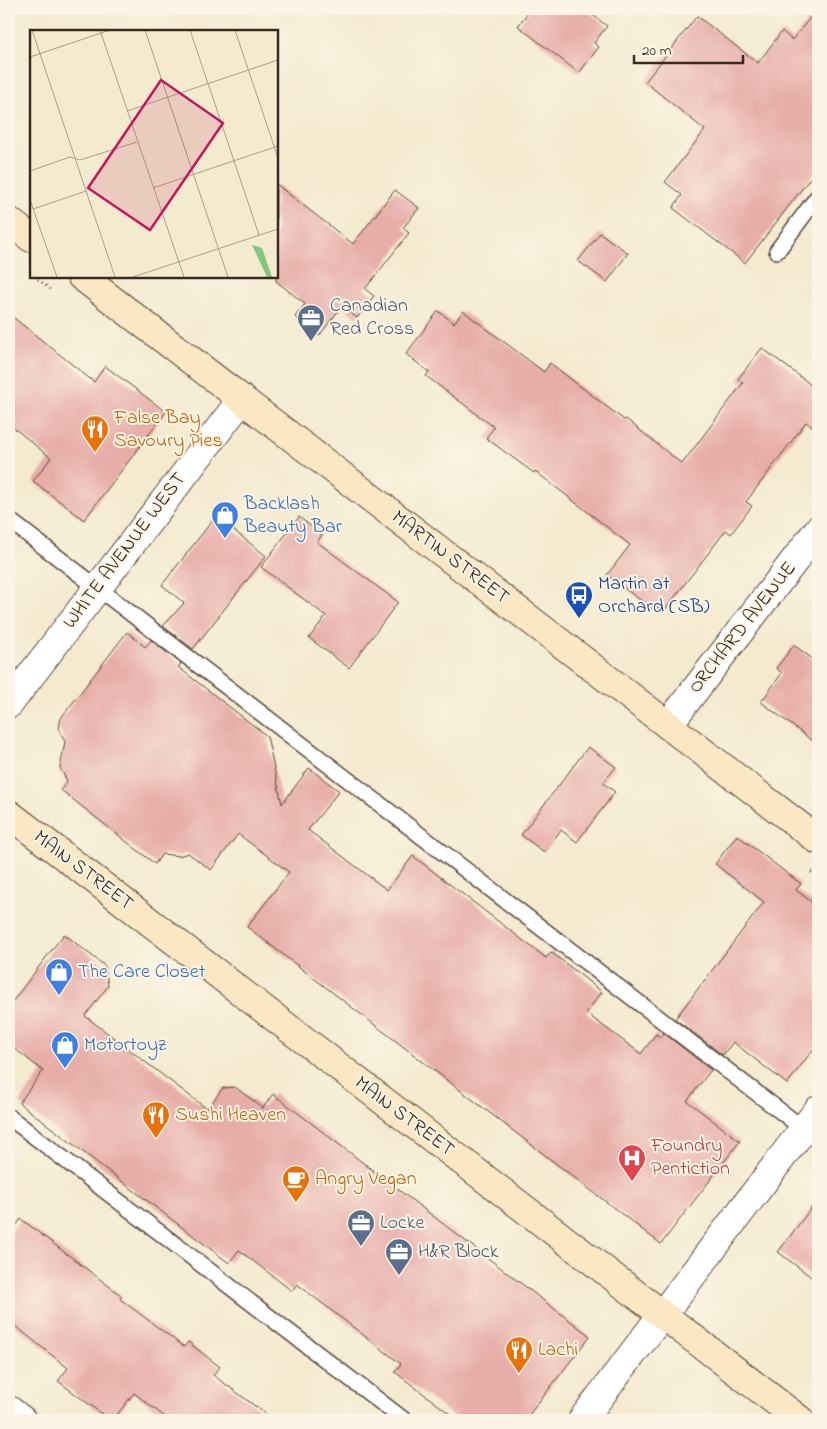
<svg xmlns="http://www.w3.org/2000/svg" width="827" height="1429" viewBox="0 0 827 1429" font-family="'Indie Flower',sans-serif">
<rect width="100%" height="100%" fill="#fcf5e5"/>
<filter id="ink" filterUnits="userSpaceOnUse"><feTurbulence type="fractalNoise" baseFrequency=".02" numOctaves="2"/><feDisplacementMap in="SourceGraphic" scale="10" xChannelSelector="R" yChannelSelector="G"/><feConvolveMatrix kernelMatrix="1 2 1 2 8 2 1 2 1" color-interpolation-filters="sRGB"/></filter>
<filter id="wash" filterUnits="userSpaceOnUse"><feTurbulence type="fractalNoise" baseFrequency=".0096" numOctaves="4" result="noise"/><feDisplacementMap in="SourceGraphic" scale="20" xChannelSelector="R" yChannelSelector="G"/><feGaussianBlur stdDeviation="1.12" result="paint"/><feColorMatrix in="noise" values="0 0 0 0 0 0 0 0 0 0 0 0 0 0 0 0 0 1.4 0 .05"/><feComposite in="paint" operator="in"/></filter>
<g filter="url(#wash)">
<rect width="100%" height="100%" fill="#f4ead0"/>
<g id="blocks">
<!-- building -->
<path fill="#e7ada9" d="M531 9H585L607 26 594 43 599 47 579 73 518 26Z
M817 9 818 168 745 263 673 208 682 195 665 182 705 130 645 82 697 16 758 63 782 31 792 40Z
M276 184 353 244 395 190 419 208 403 228 409 233 365 289 374 296 357 318 342 306 319 336 295 317 305 304 276 281Z
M600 233 628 253 607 282 578 261Z
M438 311 454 323 463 311 544 372 550 363 624 420 626 419 682 464 743 383 738 379 762 348 818 390V431L806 422 746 502 752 506 731 534 726 530 664 611 658 607 655 611 607 575 630 545 535 471 534 473 486 438 494 427 426 376 429 372 406 354Z
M9 314 94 382 105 366 166 412 84 520 33 481 51 458 9 424Z
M216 516 266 556 193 649 163 626 184 603 162 585Z
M299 517 322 535 317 542 398 602 349 668 309 638 326 616 261 567Z
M127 632 145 647 151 640 181 664 178 667 267 736 282 804 309 768 339 791 308 830 387 890 413 856 546 958 551 952 602 992 586 1013 641 1054 656 1034 660 1037 664 1033 711 1070 687 1101 740 1141 661 1244 247 927 289 872 238 834 211 870 188 853 179 856 162 854 155 864 61 790 67 781 60 768 65 742 59 728 61 718Z
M794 645 818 663V745L761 702 782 673 776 668Z
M588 747 616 767 603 783 615 792 577 842 561 830 544 852 521 835Z
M737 835 801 884 796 890 818 907V1043L787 1084 733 1042 723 1055 675 1019 764 902 715 864Z
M64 934 105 966 108 986 85 1016 207 1109 223 1088 235 1087 263 1108 273 1094 590 1336 525 1420H458L395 1372 401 1364 297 1284 292 1291 239 1250 229 1263 19 1103 43 1071 9 1044V1006Z
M818 1199V1282L778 1252Z
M21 1219 122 1296 120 1299 184 1347 188 1342 220 1367 213 1375 274 1420H169L134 1393 113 1420H110L58 1381 68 1368 9 1321V1235Z"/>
</g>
</g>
<g filter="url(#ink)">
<use href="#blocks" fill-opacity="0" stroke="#574739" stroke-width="1"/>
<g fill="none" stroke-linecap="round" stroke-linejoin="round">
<!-- lane casing -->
<g stroke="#574739" stroke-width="18">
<path id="lane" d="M777 251 818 196
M9 520 818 1140
M9 1117 404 1420"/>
</g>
<!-- street casing -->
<g stroke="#574739" stroke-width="30">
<path id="street" d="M9 704 242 399
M668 725 818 530
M9 1410 22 1420
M582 1420 818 1110"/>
</g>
<!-- secondary casing -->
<g stroke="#574739" stroke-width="30">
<path id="secondary" d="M9 221 31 238
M81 276 818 840
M9 814 800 1420"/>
</g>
<!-- path -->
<path stroke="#574739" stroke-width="3" stroke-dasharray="1 4" stroke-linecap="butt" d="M34 276 50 289
M811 872 818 878"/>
<!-- lane -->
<use href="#lane" stroke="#fff" stroke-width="15"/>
<!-- street -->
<use href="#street" stroke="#fff" stroke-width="28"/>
<!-- secondary -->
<use href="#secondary" stroke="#fae7c3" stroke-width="28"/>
</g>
</g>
<!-- icons -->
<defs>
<g id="office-pin" transform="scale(1.4375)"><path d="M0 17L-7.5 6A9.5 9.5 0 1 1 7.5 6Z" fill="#5c6f8a" stroke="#fcf5e5"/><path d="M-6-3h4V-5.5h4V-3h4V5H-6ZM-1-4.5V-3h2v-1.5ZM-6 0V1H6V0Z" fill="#fff"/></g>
<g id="restaurant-pin" transform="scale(1.4375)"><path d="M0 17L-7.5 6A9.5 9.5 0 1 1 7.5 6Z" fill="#e8710a" stroke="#fcf5e5"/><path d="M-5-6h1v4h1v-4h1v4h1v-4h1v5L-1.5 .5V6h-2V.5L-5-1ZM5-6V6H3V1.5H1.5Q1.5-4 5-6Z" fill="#fff"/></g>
<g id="shop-pin" transform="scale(1.4375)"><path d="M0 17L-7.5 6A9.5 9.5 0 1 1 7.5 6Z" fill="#3f7fe0" stroke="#fcf5e5"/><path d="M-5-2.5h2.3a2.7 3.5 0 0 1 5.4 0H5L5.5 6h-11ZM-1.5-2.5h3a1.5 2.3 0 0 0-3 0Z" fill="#fff"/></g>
<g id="bus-pin" transform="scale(1.4375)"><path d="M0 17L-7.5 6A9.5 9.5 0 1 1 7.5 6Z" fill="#1a4fb4" stroke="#fcf5e5"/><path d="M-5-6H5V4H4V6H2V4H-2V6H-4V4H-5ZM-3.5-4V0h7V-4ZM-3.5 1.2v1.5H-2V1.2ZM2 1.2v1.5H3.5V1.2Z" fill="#fff"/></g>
<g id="hospital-pin" transform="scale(1.4375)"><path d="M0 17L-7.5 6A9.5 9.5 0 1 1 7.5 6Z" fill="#e0444e" stroke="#fcf5e5"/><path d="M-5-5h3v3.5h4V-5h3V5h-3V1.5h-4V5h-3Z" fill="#fff"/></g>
<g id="cafe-pin" transform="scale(1.4375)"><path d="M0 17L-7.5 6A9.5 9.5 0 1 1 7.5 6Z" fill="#e8710a" stroke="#fcf5e5"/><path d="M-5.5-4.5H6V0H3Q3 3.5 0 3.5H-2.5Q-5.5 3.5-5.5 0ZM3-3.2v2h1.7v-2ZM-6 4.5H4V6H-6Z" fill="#fff"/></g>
</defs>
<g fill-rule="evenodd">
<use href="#office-pin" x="311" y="318"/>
<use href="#restaurant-pin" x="95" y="429"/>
<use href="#shop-pin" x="225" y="515"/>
<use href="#bus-pin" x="579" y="595"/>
<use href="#shop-pin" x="59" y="972"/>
<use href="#shop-pin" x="65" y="1045"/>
<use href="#restaurant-pin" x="156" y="1115"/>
<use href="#hospital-pin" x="632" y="1158"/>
<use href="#cafe-pin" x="296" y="1179"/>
<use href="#office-pin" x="361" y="1223"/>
<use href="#office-pin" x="399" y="1252"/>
<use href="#restaurant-pin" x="519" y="1350"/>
</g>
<g text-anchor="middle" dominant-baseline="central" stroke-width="4" stroke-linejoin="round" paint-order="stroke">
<!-- service labels -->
<g font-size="20" fill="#4e5e75" stroke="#fcf5e5" text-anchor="start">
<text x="330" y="306">Canadian<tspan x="330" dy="23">Red Cross</tspan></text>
<text x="380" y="1223">Locke</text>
<text x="418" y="1252">H&amp;R Block</text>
</g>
<!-- food labels -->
<g font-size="20" fill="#c56008" stroke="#fcf5e5" text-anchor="start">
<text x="114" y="418">False Bay<tspan x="114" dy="23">Savoury Pies</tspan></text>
<text x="175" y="1115">Sushi Heaven</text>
<text x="315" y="1179">Angry Vegan</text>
<text x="538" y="1350">Lachi</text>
</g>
<!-- shop labels -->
<g font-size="20" fill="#366cbe" stroke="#fcf5e5" text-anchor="start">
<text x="244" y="504">Backlash<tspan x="244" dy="23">Beauty Bar</tspan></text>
<text x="78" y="972">The Care Closet</text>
<text x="84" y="1045">Motortoyz</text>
</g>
<!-- street labels -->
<g font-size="20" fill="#3b2a1e" stroke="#fcf5e5">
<text transform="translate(125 551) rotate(-53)">WHITE AVENUE WEST</text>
<text transform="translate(450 558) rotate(37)">MARTIN STREET</text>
<text transform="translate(743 628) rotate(-52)">ORCHARD AVENUE</text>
<text transform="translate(83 871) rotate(37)">MAIN STREET</text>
<text transform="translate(404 1117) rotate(37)">MAIN STREET</text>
</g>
<!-- transit labels -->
<g font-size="20" fill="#164399" stroke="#fcf5e5" text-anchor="start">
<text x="598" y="584">Martin at<tspan x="598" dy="23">Orchard (SB)</tspan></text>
</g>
<!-- health labels -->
<g font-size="20" fill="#be3a42" stroke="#fcf5e5" text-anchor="start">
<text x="651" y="1146">Foundry<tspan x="651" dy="23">Pentiction</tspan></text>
</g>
</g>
<!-- overview -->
<g transform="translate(30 30)">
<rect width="248" height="248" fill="#f4ead0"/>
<path d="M222 215 232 218 242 247H237Z" fill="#82c680"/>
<path fill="none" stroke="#aa9d89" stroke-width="1" d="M2 0 85 247M70 0 154 247M115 0 198 247M160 0 229 205M205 0 248 128M0 27 80 0M97 81 248 30M0 141 40 127 50 130 107 112M123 158 248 116M0 170 27 247M3 179 56 161M103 247 248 199"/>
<path fill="#c2185b" fill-opacity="0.15" stroke="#c2185b" stroke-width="2.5" d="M131 50 193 93 120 200 58 158Z"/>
<rect width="248" height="248" fill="none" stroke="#3b2a1e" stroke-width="2.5"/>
</g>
<!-- margin -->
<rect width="827" height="1429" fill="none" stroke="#fcf5e5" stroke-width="30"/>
<!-- scale -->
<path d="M634 55v8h109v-8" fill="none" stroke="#3b2a1e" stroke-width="2.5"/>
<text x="642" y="55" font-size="15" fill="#3b2a1e" stroke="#fcf5e5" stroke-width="4" paint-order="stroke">20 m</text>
</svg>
